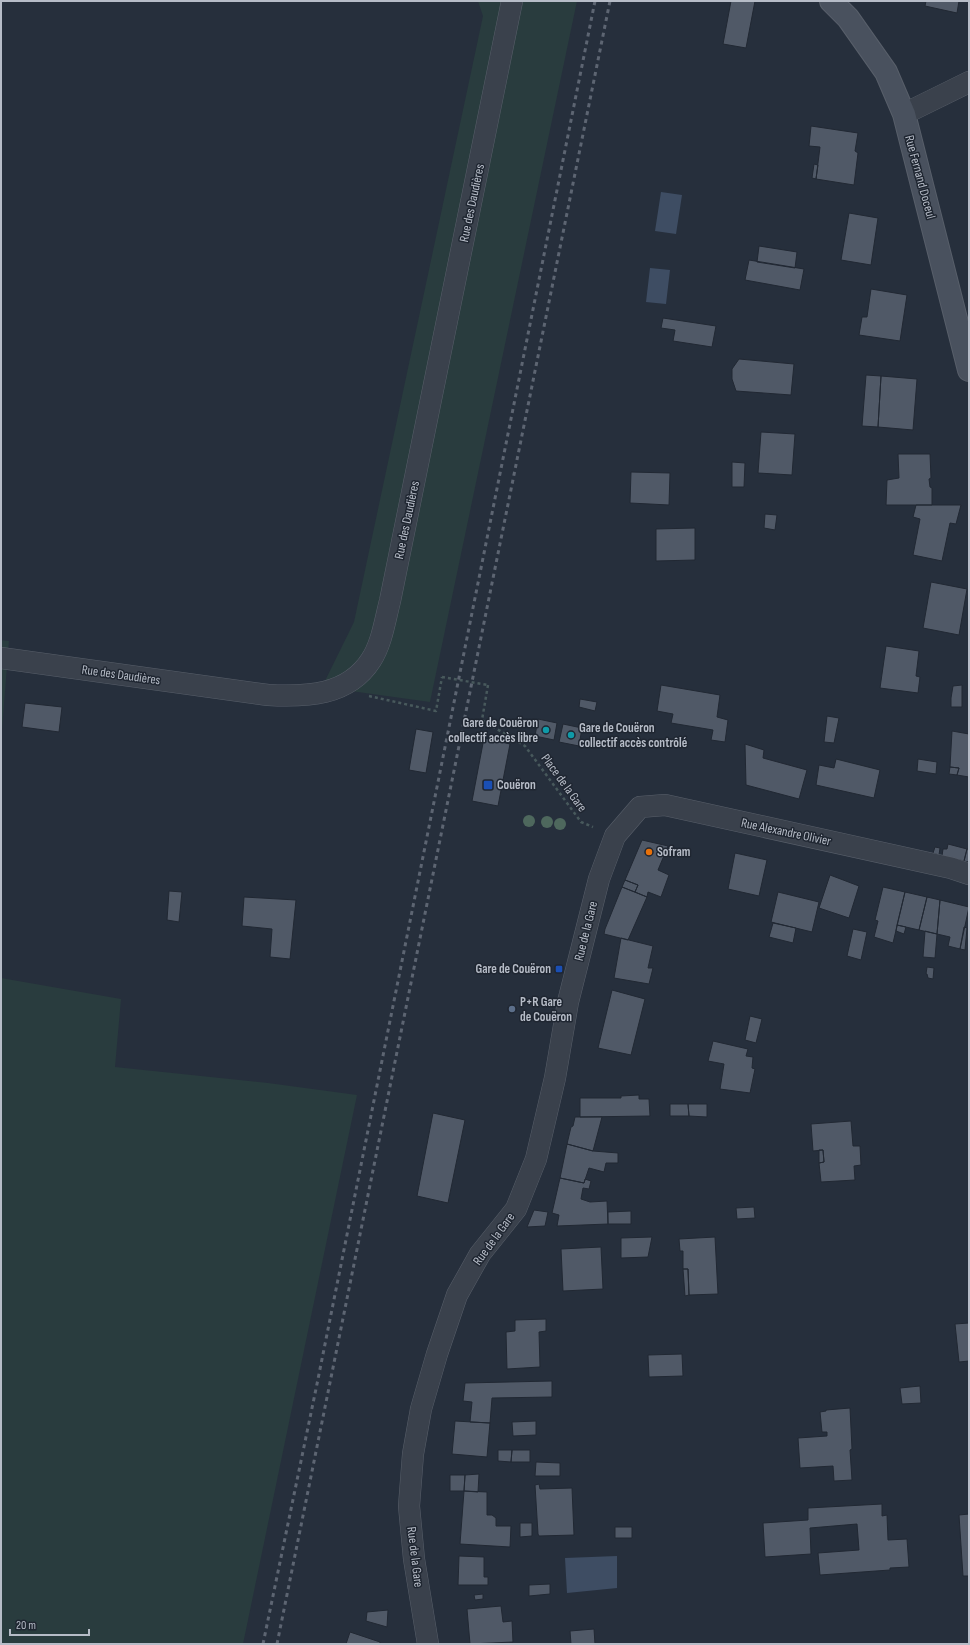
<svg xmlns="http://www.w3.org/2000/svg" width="970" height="1645" viewBox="0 0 970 1645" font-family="'Sofia Sans Condensed',sans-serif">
<rect width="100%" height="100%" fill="#262f3c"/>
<!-- green -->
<path fill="#293c3e" d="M478 1H577L430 702 322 687 354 622 483 16Z
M1 640 9 641 1 742Z
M1 978 121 999 115 1067 268 1083 357 1095 243 1644H1Z"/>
<!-- water -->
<path fill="#3e4d63" d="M661 192 682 195 676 234 655 231Z
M650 268 670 270 666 304 646 302Z
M617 1556V1588L567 1593 565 1558Z"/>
<!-- building -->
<path fill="#505967" stroke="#212833" d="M731 1H755L746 48 723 44Z
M926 1H959L957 13 925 6Z
M811 126 858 133 855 151 858 153 854 185 816 179 820 147 809 146Z
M814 164 818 165 816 179 812 178Z
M849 213 878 218 871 265 841 260Z
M759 246 797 252 795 268 757 262Z
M749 260 804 269 800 290 745 280Z
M871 289 907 295 900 341 859 335 862 317H867Z
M663 318 716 326 712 347 673 341 675 330 661 328Z
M739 359 794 364 791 395 736 391 732 379V369Z
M866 375 881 376 878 427 862 426Z
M881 376 917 379 913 430 878 427Z
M761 432 795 434 792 475 758 473Z
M898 454H930L931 478 929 479 930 487 932 488V505H886L887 480 899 478Z
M732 462 745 463 744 487H732Z
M631 472 670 473 669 505 630 503Z
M916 505H961L956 524 950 523 942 561 913 555 920 519 913 517Z
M765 514 777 515 775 530 764 528Z
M695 528V560L656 561V529Z
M931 582 967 589 959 635 923 628Z
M886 646 919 651 916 676 920 677 918 693 880 688Z
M661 685 720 695 717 717 728 720 725 742 711 740 713 730 671 723 673 714 657 711Z
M962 685V707H951V698L953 686Z
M580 699 597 702 595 711 579 707Z
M25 703 62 707 59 732 22 727Z
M827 716 839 718 834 743 824 742Z
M538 719 557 723 554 740 535 736Z
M563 724 582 728 579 746 559 742Z
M416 729 433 732 426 773 409 770Z
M952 731 969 734V777L957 775 959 768 950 767Z
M484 738 510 744 498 806 472 801Z
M745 744 764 750 763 758 807 770 799 799 746 785Z
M836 759 880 770 874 798 816 785 819 765 834 768Z
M918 759 937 762 936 774 917 771Z
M950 767 959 768 957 775 949 774Z
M642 840 668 846 658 870 669 875 661 897 648 892 647 897 635 892 638 885 625 880Z
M948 844 967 849 964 861 942 856 943 849H947Z
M935 847 940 848 939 855 933 853Z
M967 849H969V862L964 861Z
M735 853 767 860 759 896 728 889Z
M830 875 859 886 849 918 819 908Z
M625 880 638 885 635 892 622 887Z
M622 887 647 897 628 940 604 934 605 929Z
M883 887 905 892 893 943 874 937 878 921 875 920Z
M169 891 182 892 179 922 167 920Z
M778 892 819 902 812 932 771 922Z
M905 892 927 897 919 930 897 925Z
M244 897 296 900 290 959 270 957 272 929 242 926Z
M927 897 940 900 937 934 919 930Z
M940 900 969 907 960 949 948 946 950 937 937 934Z
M773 923 796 928 793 943 769 937Z
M897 925 906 927 904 934 896 931Z
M964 927 967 928 965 950 960 949Z
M853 929 867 932 861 960 847 956Z
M925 931 937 934 935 958 923 957Z
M621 938 653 946 648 968H653L649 984 614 978Z
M927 967 934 968 933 979 928 978 927 974H926Z
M612 990 645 999 631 1055 598 1048Z
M750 1016 762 1019 756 1043 745 1040Z
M713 1041 748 1049 746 1056 753 1057 752 1068 755 1069 750 1093 720 1089 724 1064 708 1061Z
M639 1095V1099H649L650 1116 580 1117V1098H621V1096Z
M670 1104H688L689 1116H670Z
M688 1104H707V1117L689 1116Z
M433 1113 465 1120 448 1203 417 1196Z
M575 1117H602L593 1151 567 1144 571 1127 573 1126Z
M851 1121 853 1146H860L861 1165 854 1166 855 1180 821 1182 819 1163 824 1162 823 1150 813 1151 811 1124Z
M567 1144 593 1151 618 1153V1163H606L604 1172 589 1168 584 1183 560 1178Z
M819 1150H823L824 1162 819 1163Z
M560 1178 584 1183 585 1179 591 1181 589 1189 583 1188 581 1199 590 1202 607 1201 608 1224 557 1226 559 1215 552 1213Z
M754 1207 755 1218 737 1219 736 1208Z
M534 1210 548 1212 545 1226 527 1227Z
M631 1211V1224H608V1212Z
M652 1237 648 1257 621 1258V1238Z
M715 1237 718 1294 689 1295 688 1269H683V1251H680L679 1239Z
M601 1247 603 1289 563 1291 561 1249Z
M683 1269H688L689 1295 685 1296Z
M546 1319V1331L539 1332 540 1367 507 1369 506 1332 515 1331V1320Z
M969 1323V1361L959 1362 955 1324Z
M682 1354 683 1376 649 1377 648 1355Z
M552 1381V1397L492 1398 490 1423 470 1422 472 1402 463 1401 465 1383Z
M920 1386 921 1403 902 1404 900 1388Z
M850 1408 852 1449 850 1450 852 1480 834 1481 833 1466 800 1468 798 1438 827 1436V1432H822L820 1412 826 1411V1410Z
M455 1421 490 1423 487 1457 452 1454Z
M536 1421V1435L513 1436 512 1422Z
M498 1450H512L511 1462 498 1461Z
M512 1450H530V1462H511Z
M536 1462 560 1463V1476H535Z
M479 1474 478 1492 464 1491 465 1475Z
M450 1475H465L464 1491H450Z
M539 1484 540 1489 572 1488 574 1535 539 1536 538 1534 535 1485Z
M464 1491 487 1492V1515H492L496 1518V1526H511L510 1547 460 1544Z
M882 1504V1516L887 1515 888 1540 907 1539 909 1567 890 1568V1570L820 1575 818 1553 859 1550 857 1524 810 1528 811 1554 765 1557 763 1523 808 1520V1508Z
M969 1514V1576H963L959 1515Z
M520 1523H532V1536L520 1537Z
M615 1527H632V1538H615Z
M459 1556 484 1557V1577H488V1585H458Z
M550 1584V1594L529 1596V1585Z
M483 1594V1599L475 1600 474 1595Z
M501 1606 503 1622 512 1621 513 1642 470 1644 467 1609Z
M388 1610 387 1627 366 1621 367 1612Z
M594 1629 595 1644H571L570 1631Z
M350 1632 380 1642V1644H346Z"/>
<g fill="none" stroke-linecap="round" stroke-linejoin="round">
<!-- street casing -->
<g stroke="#585f6a" stroke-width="22">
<path id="street" d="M904 114 969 82
M1 658 268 695C306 697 348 696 371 660 382 643 385 620 390 601L512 1
M428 1644 414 1559 409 1506 413 1454 421 1409 437 1354 457 1295 480 1254 516 1209 536 1159 555 1078 568 1002 599 879 615 836 640 807 665 805 951 868 969 874"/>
</g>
<!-- secondary casing -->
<g stroke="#585f6a" stroke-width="24">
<path id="secondary" d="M831 1 848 18 886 72 904 114 969 370"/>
</g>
<!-- path -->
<path stroke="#48595c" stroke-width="2.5" stroke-dasharray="3 3" stroke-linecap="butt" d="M488 685 482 720 525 746 581 822 593 827
M369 696 436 711 442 677"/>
<!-- street -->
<use href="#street" stroke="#3a414c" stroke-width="21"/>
<!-- secondary -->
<use href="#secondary" stroke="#49515e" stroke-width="22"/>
<!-- rail -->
<path stroke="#5d6572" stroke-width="3" stroke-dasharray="4 4" stroke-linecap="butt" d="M263 1644 317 1384 595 1
M277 1644 610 1"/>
<!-- path-bridge -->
<path stroke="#48595c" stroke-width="2.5" stroke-dasharray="3 3" stroke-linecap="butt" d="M442 677 488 685"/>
</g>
<!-- trees -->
<g fill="#4e685d">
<circle cx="529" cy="821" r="6"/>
<circle cx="547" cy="822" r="6"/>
<circle cx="560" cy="824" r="6"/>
</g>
<!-- markers -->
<g fill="#0f9aa8" stroke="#1f2631" stroke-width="1.5">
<circle cx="546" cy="730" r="4"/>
<circle cx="571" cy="735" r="4"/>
</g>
<g fill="#1a4fb4" stroke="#1f2631" stroke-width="1.5">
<rect x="483" y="780" width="10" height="10" rx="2"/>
<rect x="555" y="965" width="8" height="8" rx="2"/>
</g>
<circle fill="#e8710a" stroke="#1f2631" stroke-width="1.5" cx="649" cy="852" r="4"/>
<circle fill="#5c6f8a" stroke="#1f2631" stroke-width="1.5" cx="512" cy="1009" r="4"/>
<g text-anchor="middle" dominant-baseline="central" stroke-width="3" stroke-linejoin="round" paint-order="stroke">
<!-- street labels -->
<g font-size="13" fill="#b6bcc7" stroke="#1f2631">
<text transform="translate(920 177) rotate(75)">Rue Fernand Doceul</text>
<text transform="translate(472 203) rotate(-78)">Rue des Daudières</text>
<text transform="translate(407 520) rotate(-78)">Rue des Daudières</text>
<text transform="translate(121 675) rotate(8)">Rue des Daudières</text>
<text transform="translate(564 783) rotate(54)">Place de la Gare</text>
<text transform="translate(786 832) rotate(12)">Rue Alexandre Olivier</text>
<text transform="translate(586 931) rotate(-76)">Rue de la Gare</text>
<text transform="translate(494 1239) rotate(-54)">Rue de la Gare</text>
<text transform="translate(415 1557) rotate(83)">Rue de la Gare</text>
</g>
<!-- poi labels -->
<g font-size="13" font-weight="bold" fill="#b6bcc7" stroke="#1f2631" text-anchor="start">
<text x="538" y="723" text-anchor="end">Gare de Couëron<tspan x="538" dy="15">collectif accès libre</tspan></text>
<text x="579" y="728">Gare de Couëron<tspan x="579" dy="15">collectif accès contrôlé</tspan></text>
<text x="497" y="785">Couëron</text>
<text x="657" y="852">Sofram</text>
<text x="551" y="969" text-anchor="end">Gare de Couëron</text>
<text x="520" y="1002">P+R Gare<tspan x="520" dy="15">de Couëron</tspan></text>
</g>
</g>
<!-- border -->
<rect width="970" height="1645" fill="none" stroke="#b6bcc7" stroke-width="4"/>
<!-- scale -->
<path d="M10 1629v6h79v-6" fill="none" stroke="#b6bcc7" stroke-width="2"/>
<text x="16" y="1629" font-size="12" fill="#b6bcc7" stroke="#1f2631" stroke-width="3" paint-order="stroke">20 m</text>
</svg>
